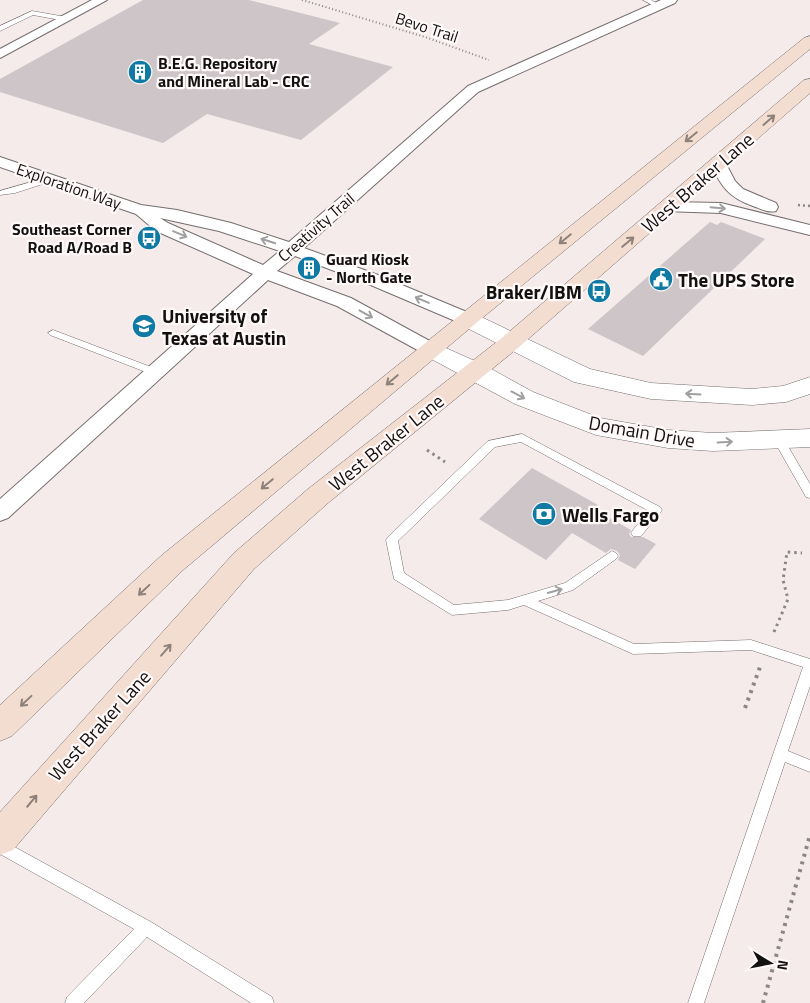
<svg xmlns="http://www.w3.org/2000/svg" width="810" height="1003" viewBox="0 0 810 1003" font-family="'Titillium Web',sans-serif">
<rect width="100%" height="100%" fill="#f4ebea"/>
<!-- building -->
<path fill="#cec5c9" d="M143 0H249L340 23 309 44 393 67 301 140 207 114 163 143 0 92V79Z
M710 222 717 225 721 222 765 239 643 356 588 329Z
M532 468 598 505 594 509 631 530 629 534 631 537H643L656 544 635 569 618 560 620 555 617 551 611 549 606 553 572 533 546 560 479 519Z"/>
<g fill="none" stroke-linecap="round" stroke-linejoin="round">
<!-- service casing -->
<g stroke="#766e6e" stroke-width="1">
<path id="service" d="M643 0H651L661 6 656 7Z
M32 11 66 17 69 19 66 21 33 15 0 31V26Z
M49 177 53 179 52 181 15 193 0 195V191Z
M53 330 159 370 160 372 155 375 151 374 50 335 48 333Z
M522 434 660 507 662 510 660 513 641 536H633L631 533 633 530 649 511 521 442 495 447 398 541 404 573 454 605 508 600 565 583 612 551 616 553 618 556 616 559 573 590 538 601 634 644 751 640 810 659V686L788 751 810 760V772L785 762 704 1003H688L803 667 751 650 633 654 524 605 508 610 452 615 394 579 386 540 388 537 488 441Z
M778 435 782 436 810 484V498L806 497 773 439Z
M0 839 151 922 272 997 274 1003H251L147 937 84 1003H65L67 997 134 929 0 854Z"/>
</g>
<!-- minor casing -->
<g stroke="#766e6e" stroke-width="2">
<path id="minor" d="M92 0H107L0 58V49Z
M661 0H677L675 3 478 92 304 248 378 275 474 315 476 319 474 323 467 325 460 323 366 283 295 256 277 271 351 298 437 345 440 349 437 353 430 355 423 353 337 306 268 280 8 518 0 521V499L253 274 156 231 136 214 0 167V157L141 205 177 210 231 223 289 242 468 86ZM160 218 219 231 280 251 263 265 168 223Z
M718 158 724 160 735 181 743 189 776 203 778 207 776 211C768 213 761 209 753 206 728 197 721 186 710 163L712 160Z
M670 202 721 203 810 225V235L721 213 664 211 662 207 664 203Z"/>
</g>
<!-- tertiary casing -->
<g stroke="#766e6e" stroke-width="1">
<path id="tertiary" d="M467 312 475 314 590 369 651 383 752 389 783 386 810 377V394L786 402 752 405 651 399 574 382 459 324 455 319 459 314Z
M430 341 484 365 533 392 600 418 668 430 713 433 810 429V447L713 451 668 448 596 435 515 404 422 354 418 349 422 344Z"/>
</g>
<!-- secondary casing -->
<g stroke="#766e6e" stroke-width="1">
<path id="secondary" d="M810 36V49L475 324 182 571 12 736 0 741V705L162 555 804 38Z
M810 79V93L519 347 328 503 254 569 13 850 0 855V812L234 553 308 489 503 337 804 80Z"/>
</g>
<!-- path-far3 -->
<path stroke="#8c8685" stroke-width="2" stroke-dasharray="1 2.5" stroke-linecap="butt" d="M302 0 425 37 489 60"/>
<!-- path-far2 -->
<path stroke="#8c8685" stroke-width="2.5" stroke-dasharray="2 3" stroke-linecap="butt" d="M798 205 810 206"/>
<!-- path-far1 -->
<path stroke="#8c8685" stroke-width="3" stroke-dasharray="2.5 4" stroke-linecap="butt" d="M427 450 445 462
M774 632 788 599 783 580 787 552 802 553"/>
<!-- path -->
<path stroke="#8c8685" stroke-width="4" stroke-dasharray="3 5" stroke-linecap="butt" d="M745 708 760 667
M763 1003 810 835"/>
<!-- service -->
<use href="#service" fill="#fff" fill-rule="evenodd"/>
<!-- minor -->
<use href="#minor" fill="#fff" fill-rule="evenodd"/>
<!-- tertiary -->
<use href="#tertiary" fill="#fff" fill-rule="evenodd"/>
<!-- secondary -->
<use href="#secondary" fill="#f2ddd0" fill-rule="evenodd"/>
</g>
<!-- one-way arrows -->
<defs><path id="oneway-shaft" d="M-6 0H5M1.5-3L5.5 0L1.5 3" fill="none" stroke-width="1.6" stroke-linecap="round" stroke-linejoin="round" transform="scale(1.25)"/></defs>
<g stroke="#8e817a">
<use href="#oneway-shaft" transform="translate(769 120) rotate(-41)"/>
<use href="#oneway-shaft" transform="translate(691 137) rotate(141)"/>
<use href="#oneway-shaft" transform="translate(565 239) rotate(141)"/>
<use href="#oneway-shaft" transform="translate(628 242) rotate(-40)"/>
<use href="#oneway-shaft" transform="translate(392 380) rotate(140)"/>
<use href="#oneway-shaft" transform="translate(267 484) rotate(140)"/>
<use href="#oneway-shaft" transform="translate(144 590) rotate(137)"/>
<use href="#oneway-shaft" transform="translate(166 650) rotate(-49)"/>
<use href="#oneway-shaft" transform="translate(26 701) rotate(137)"/>
<use href="#oneway-shaft" transform="translate(32 801) rotate(-50)"/>
</g>
<g stroke="#a19f9f">
<use href="#oneway-shaft" transform="translate(718 208) rotate(5)"/>
<use href="#oneway-shaft" transform="translate(180 234) rotate(23)"/>
<use href="#oneway-shaft" transform="translate(268 241) rotate(-162)"/>
<use href="#oneway-shaft" transform="translate(422 300) rotate(-157)"/>
<use href="#oneway-shaft" transform="translate(366 314) rotate(29)"/>
<use href="#oneway-shaft" transform="translate(693 394) rotate(-177)"/>
<use href="#oneway-shaft" transform="translate(518 395) rotate(28)"/>
<use href="#oneway-shaft" transform="translate(725 442) rotate(-3)"/>
<use href="#oneway-shaft" transform="translate(555 591) rotate(-16)"/>
</g>
<!-- icons -->
<defs>
<g id="building-disc" transform="scale(1.25)"><circle r="9.5" fill="#0f7aa4" stroke="#fff9f9"/><path d="M-4-6H4V6H1V3H-1V6H-4ZM-2.5-4.3h1.7v1.8h-1.7ZM.8-4.3h1.7v1.8H.8ZM-2.5-1h1.7V.8h-1.7ZM.8-1h1.7V.8H.8Z" fill="#fff"/></g>
<g id="bus-disc" transform="scale(1.25)"><circle r="9.5" fill="#0f7aa4" stroke="#fff9f9"/><path d="M-5-6H5V4H4V6H2V4H-2V6H-4V4H-5ZM-3.5-4V0h7V-4ZM-3.5 1.2v1.5H-2V1.2ZM2 1.2v1.5H3.5V1.2Z" fill="#fff"/></g>
<g id="civic-disc" transform="scale(1.25)"><circle r="9.5" fill="#0f7aa4" stroke="#fff9f9"/><path d="M-.6-6.5H3V-4.5H.6V-3L4-1V1h2V6H-6V1h2V-1L-.6-3ZM-1.2 2.5V6h2.4V2.5Z" fill="#fff"/></g>
<g id="university-disc" transform="scale(1.25)"><circle r="9.5" fill="#0f7aa4" stroke="#fff9f9"/><path d="M0-5L7-2L0 1L-7-2ZM-4 1L0 2.5L4 1V4Q0 6-4 4Z" fill="#fff"/></g>
<g id="bank-disc" transform="scale(1.25)"><circle r="9.5" fill="#0f7aa4" stroke="#fff9f9"/><path d="M-6-4H6V4H-6ZM0-2.3a2.3 2.3 0 1 0 0 4.6a2.3 2.3 0 1 0 0-4.6Z" fill="#fff"/></g>
</defs>
<g fill-rule="evenodd">
<use href="#building-disc" x="140" y="72"/>
<use href="#bus-disc" x="149" y="238"/>
<use href="#building-disc" x="309" y="268"/>
<use href="#civic-disc" x="661" y="279"/>
<use href="#bus-disc" x="599" y="291"/>
<use href="#university-disc" x="144" y="326"/>
<use href="#bank-disc" x="544" y="514"/>
</g>
<g text-anchor="middle" dominant-baseline="central" stroke-width="4.5" stroke-linejoin="round" paint-order="stroke">
<!-- far-street labels -->
<g font-size="16" fill="#131010" stroke="#fff9f9">
<text transform="translate(427 27) rotate(18)">Bevo Trail</text>
<text transform="translate(69 186) rotate(19)">Exploration Way</text>
<text transform="translate(316 227) rotate(-41)">Creativity Trail</text>
</g>
<!-- far-poi labels -->
<g font-size="16" font-weight="bold" fill="#131010" stroke="#fff9f9" text-anchor="start">
<text x="158" y="63">B.E.G. Repository<tspan x="158" dy="18">and Mineral Lab - CRC</tspan></text>
<text x="132" y="229" text-anchor="end">Southeast Corner<tspan x="132" dy="18">Road A/Road B</tspan></text>
<text x="326" y="259">Guard Kiosk<tspan x="326" dy="18">- North Gate</tspan></text>
</g>
<!-- street labels -->
<g font-size="19" fill="#131010" stroke="#fff9f9">
<text transform="translate(697 182) rotate(-41)">West Braker Lane</text>
<text transform="translate(642 431) rotate(10)">Domain Drive</text>
<text transform="translate(386 442) rotate(-39)">West Braker Lane</text>
<text transform="translate(99 725) rotate(-48)">West Braker Lane</text>
</g>
<!-- poi labels -->
<g font-size="19" font-weight="bold" fill="#131010" stroke="#fff9f9" text-anchor="start">
<text x="678" y="279">The UPS Store</text>
<text x="582" y="291" text-anchor="end">Braker/IBM</text>
<text x="162" y="315">University of<tspan x="162" dy="22">Texas at Austin</tspan></text>
<text x="562" y="514">Wells Fargo</text>
</g>
</g>
<!-- north arrow -->
<g transform="translate(770 963) rotate(100)" stroke="#fff9f9" stroke-width="4" paint-order="stroke">
<path d="M0-4L9 19L0 12L-9 19Z" fill="#131010"/>
<text y="-8" font-size="14" font-weight="bold" text-anchor="middle" fill="#131010">N</text>
</g>
</svg>
